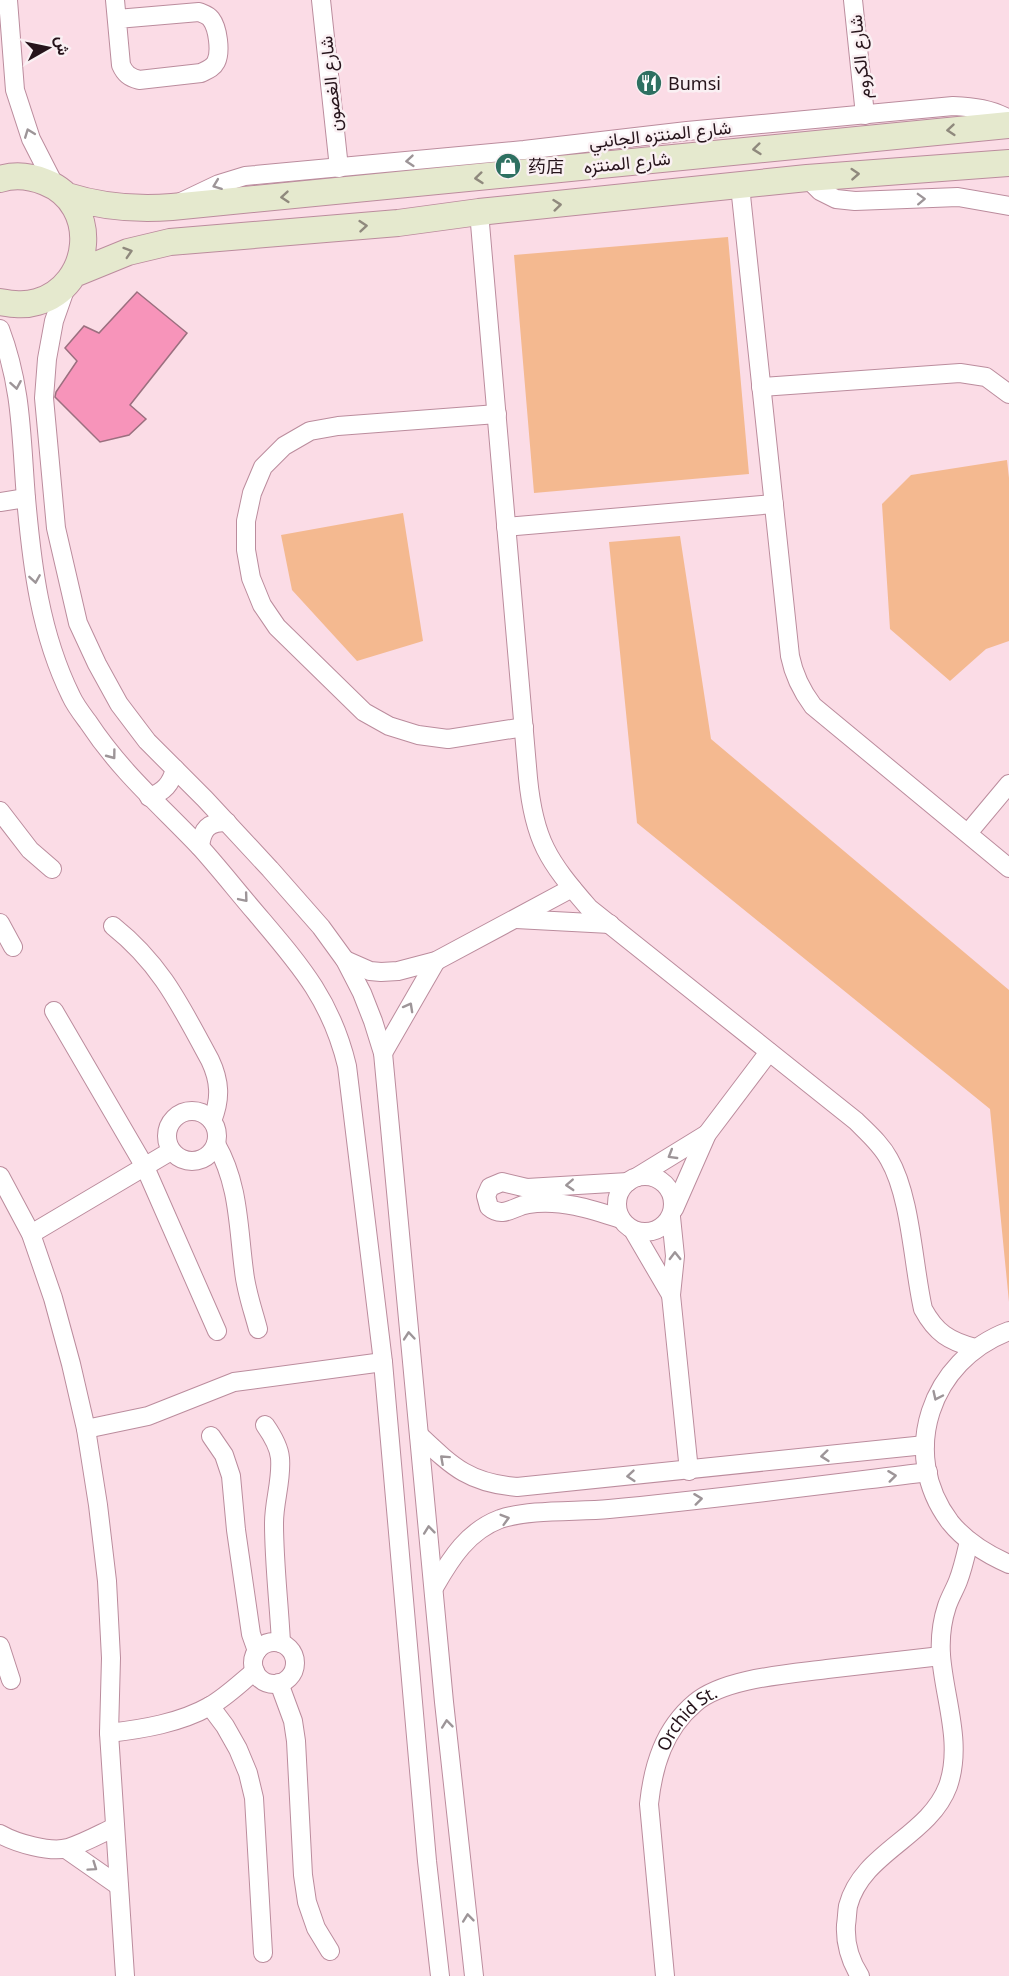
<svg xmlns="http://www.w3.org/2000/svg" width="1009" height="1976" viewBox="0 0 1009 1976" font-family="'Noto Sans',Vazirmatn,'Noto Sans SC',sans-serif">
<rect width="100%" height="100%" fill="#fbdce6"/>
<!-- green -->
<path fill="#f4b990" d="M728 237 749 474 534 493 514 255Z
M1007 460 1009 478V641L986 649 950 681 890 629 882 504 911 475Z
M403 513 423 641 357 661 292 590 281 535Z
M680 536 711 739 1009 990V1302L990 1109 637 823 609 542Z"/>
<!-- building -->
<path fill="#f794ba" stroke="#9b6f7f" stroke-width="1.5" d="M137 292 187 333 130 405 146 419 129 435 100 442 55 397 56 392 77 361 65 348 84 326 99 333Z"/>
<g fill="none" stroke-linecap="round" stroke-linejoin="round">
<!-- street casing -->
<g stroke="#bb8c9d" stroke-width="20">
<g id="street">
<path d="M8 0 15 90 31 139 55 186"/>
<path d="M115 0 121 65C125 74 129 77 139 80L201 73C207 70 213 68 216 62 221 52 218 28 211 19 208 15 204 14 199 12L117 19"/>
<path d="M321 0 339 168"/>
<path d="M853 0 865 115"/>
<path d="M807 178 820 191 836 199 855 201 958 197 1009 206"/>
<path d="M740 186 790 656C794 676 801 690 813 706L1009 868"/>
<path d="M179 203 219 184 245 176 524 150 687 131 953 106C974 107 991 109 1009 119"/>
<path d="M479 212 528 778C534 840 548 861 589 908L856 1121C868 1133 881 1144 889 1159 911 1197 913 1265 923 1309 936 1333 949 1341 975 1348"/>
<path d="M67 284 54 321 47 359 44 398 56 528 78 623 97 664 119 704 147 741 205 799 270 869 321 927 345 960 362 993 373 1021 383 1053 444 1702 474 1976"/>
<path d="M0 329C22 387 21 437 26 498 32 566 40 633 71 696 75 705 82 714 88 722 121 772 159 804 200 847 219 868 237 891 255 912 299 964 331 999 347 1066L383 1362 427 1861 440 1976"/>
<path d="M761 387 960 373 986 377 1009 394"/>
<path d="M497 414 338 426 310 431 284 446 263 467 252 493 246 521V550L251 578 262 605 277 627 364 712 389 726 418 735 448 739 524 727"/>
<path d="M0 502 26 498"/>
<path d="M506 527 774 504"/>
<path d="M149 797C164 792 171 784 175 769"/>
<path d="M0 811 30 850 52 869"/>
<path d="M968 833 1009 784"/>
<path d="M200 847C202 829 208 822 227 822"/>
<path d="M516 919 610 924"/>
<path d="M0 923 13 947"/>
<path d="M113 926C162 965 181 1007 210 1060 220 1081 221 1099 212 1121"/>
<path d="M345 960 370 971 381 972 398 971 436 961 572 888"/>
<path d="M54 1011 145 1167 217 1331"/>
<path d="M383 1053 436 961"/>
<circle cx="192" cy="1136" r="25"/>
<path d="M216 1144C239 1184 238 1226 244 1271 246 1291 253 1310 258 1329"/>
<circle cx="645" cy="1204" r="28"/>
<path d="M0 1176 31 1234 53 1298 71 1364 86 1429 98 1505 107 1581 111 1658 109 1733 125 1976"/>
<path d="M637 1177 707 1134"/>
<path d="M674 1209 707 1134 769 1052"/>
<path d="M671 1217 675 1256 671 1295 689 1471"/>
<path d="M621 1219C591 1209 560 1199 528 1204 514 1206 503 1219 489 1207L486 1196 490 1187 502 1182 527 1188 628 1182"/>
<path d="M633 1230 671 1295"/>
<path d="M31 1234 171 1151"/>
<path d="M1009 1331C931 1360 898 1453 950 1522 966 1542 986 1554 1009 1564"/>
<path d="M265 1425C272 1435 279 1446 280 1458 282 1480 274 1501 274 1523 274 1563 279 1603 281 1643"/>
<path d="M86 1429 148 1416 234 1382 383 1362"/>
<path d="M419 1435C453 1467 469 1483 517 1487L925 1445"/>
<path d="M211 1436 224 1455 231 1476 236 1530 251 1634 257 1651"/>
<path d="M435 1586C451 1558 468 1531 500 1519 531 1509 577 1512 609 1509 716 1499 822 1485 928 1472"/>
<circle cx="274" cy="1663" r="21"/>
<path d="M0 1646 11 1680"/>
<path d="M279 1683 293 1721 296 1741 303 1875 307 1902 316 1928 330 1951"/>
<path d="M210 1706 225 1726 238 1749 248 1773 254 1798 263 1953"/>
<path d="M109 1733C143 1729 180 1723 210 1706 226 1697 240 1683 255 1671"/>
<path d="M0 1834C16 1843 50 1853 68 1848 84 1843 100 1834 115 1827"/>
<path d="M66 1849 119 1886"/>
<path id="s1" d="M665 1976 649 1804C653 1766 664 1729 695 1703 724 1678 790 1674 827 1669 865 1665 903 1660 941 1656"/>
<path d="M860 1976C850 1961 845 1942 846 1925 847 1919 847 1912 848 1906 862 1852 929 1837 948 1786 963 1743 944 1698 941 1655 940 1639 942 1621 947 1606 950 1597 955 1589 958 1581 963 1568 966 1554 969 1541"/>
</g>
</g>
<!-- secondary casing -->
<g stroke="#bb8c9d" stroke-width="28">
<path id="secondary" d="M0 179C16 174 30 176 45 182 101 204 93 286 37 302 24 306 12 304 0 302
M67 196C102 207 135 210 172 207L1009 125
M74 274 128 252 170 242 398 223 479 212 807 178 1009 163"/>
</g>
<!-- street -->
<use href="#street" stroke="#fff" stroke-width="18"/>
<!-- secondary -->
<use href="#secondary" stroke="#e5e9ce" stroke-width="26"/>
</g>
<!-- one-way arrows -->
<defs><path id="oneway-chevron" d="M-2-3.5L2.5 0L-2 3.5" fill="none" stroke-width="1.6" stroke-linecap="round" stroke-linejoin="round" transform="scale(1.5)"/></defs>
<g stroke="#8f897d">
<use href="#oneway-chevron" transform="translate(951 130) rotate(175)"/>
<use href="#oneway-chevron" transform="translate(757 149) rotate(174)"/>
<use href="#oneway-chevron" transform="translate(855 174) rotate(-4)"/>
<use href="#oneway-chevron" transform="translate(479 178) rotate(174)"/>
<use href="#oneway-chevron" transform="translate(285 197) rotate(175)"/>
<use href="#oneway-chevron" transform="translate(557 205) rotate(-6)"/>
<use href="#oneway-chevron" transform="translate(363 226) rotate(-5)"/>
<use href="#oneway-chevron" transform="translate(128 252) rotate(-18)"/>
</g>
<g stroke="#9d9598">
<use href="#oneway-chevron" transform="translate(29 133) rotate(-111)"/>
<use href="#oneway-chevron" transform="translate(410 161) rotate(175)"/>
<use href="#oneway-chevron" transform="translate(217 185) rotate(159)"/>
<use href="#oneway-chevron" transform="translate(921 199) rotate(-2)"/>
<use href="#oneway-chevron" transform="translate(16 385) rotate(80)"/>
<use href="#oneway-chevron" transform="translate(35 579) rotate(81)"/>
<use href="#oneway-chevron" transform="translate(112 755) rotate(53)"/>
<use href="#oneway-chevron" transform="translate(244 898) rotate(50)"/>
<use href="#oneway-chevron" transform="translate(409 1007) rotate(-61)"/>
<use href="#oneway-chevron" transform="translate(672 1155) rotate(149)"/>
<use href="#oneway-chevron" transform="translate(570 1185) rotate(177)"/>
<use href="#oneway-chevron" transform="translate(675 1256) rotate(-91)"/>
<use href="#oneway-chevron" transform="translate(409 1336) rotate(-95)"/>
<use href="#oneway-chevron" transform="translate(937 1396) rotate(115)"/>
<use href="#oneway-chevron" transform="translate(825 1456) rotate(174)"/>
<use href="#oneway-chevron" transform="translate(444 1459) rotate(-138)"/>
<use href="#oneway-chevron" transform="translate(631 1476) rotate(175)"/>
<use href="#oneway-chevron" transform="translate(892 1476) rotate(-7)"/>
<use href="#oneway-chevron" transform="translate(698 1499) rotate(-7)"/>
<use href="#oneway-chevron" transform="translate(505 1519) rotate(-16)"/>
<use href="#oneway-chevron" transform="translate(429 1530) rotate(-96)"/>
<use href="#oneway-chevron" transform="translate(447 1724) rotate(-96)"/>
<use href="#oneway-chevron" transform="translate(93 1867) rotate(35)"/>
<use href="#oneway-chevron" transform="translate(468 1918) rotate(-96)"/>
</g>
<!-- icons -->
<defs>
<g id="restaurant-disc" transform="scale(1.35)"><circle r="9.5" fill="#2e7061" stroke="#faf0f3"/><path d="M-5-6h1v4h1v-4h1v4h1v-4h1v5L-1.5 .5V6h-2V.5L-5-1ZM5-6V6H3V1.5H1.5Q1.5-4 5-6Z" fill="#fff"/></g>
<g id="shop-disc" transform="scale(1.35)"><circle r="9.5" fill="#2e7061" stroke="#faf0f3"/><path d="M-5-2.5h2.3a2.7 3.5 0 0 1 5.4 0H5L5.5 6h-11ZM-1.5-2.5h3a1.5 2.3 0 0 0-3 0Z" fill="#fff"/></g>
</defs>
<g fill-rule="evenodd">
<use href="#restaurant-disc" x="649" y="83"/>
<use href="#shop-disc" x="508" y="166"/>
</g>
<g text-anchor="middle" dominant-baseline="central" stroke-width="5" stroke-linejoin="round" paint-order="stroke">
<!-- street labels -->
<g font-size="18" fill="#26141b" stroke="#faf0f3">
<text transform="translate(859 57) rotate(-96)">شارع الكروم</text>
<text transform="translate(330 84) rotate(-96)">شارع الغصون</text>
<text transform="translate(660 134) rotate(-6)">شارع المنتزه الجانبي</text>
<text transform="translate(627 162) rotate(-6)">شارع المنتزه</text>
<text stroke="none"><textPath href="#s1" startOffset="270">Orchid St.</textPath></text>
</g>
<!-- poi labels -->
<g font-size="18" fill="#26141b" stroke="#faf0f3" text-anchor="start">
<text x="668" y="83">Bumsi</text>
<text x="528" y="166">药店</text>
</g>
</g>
<!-- north arrow -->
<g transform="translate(48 48) rotate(81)" stroke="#faf0f3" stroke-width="4.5" paint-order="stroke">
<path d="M0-4.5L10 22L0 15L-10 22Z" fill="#26141b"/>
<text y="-9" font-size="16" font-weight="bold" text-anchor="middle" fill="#26141b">ش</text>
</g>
</svg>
